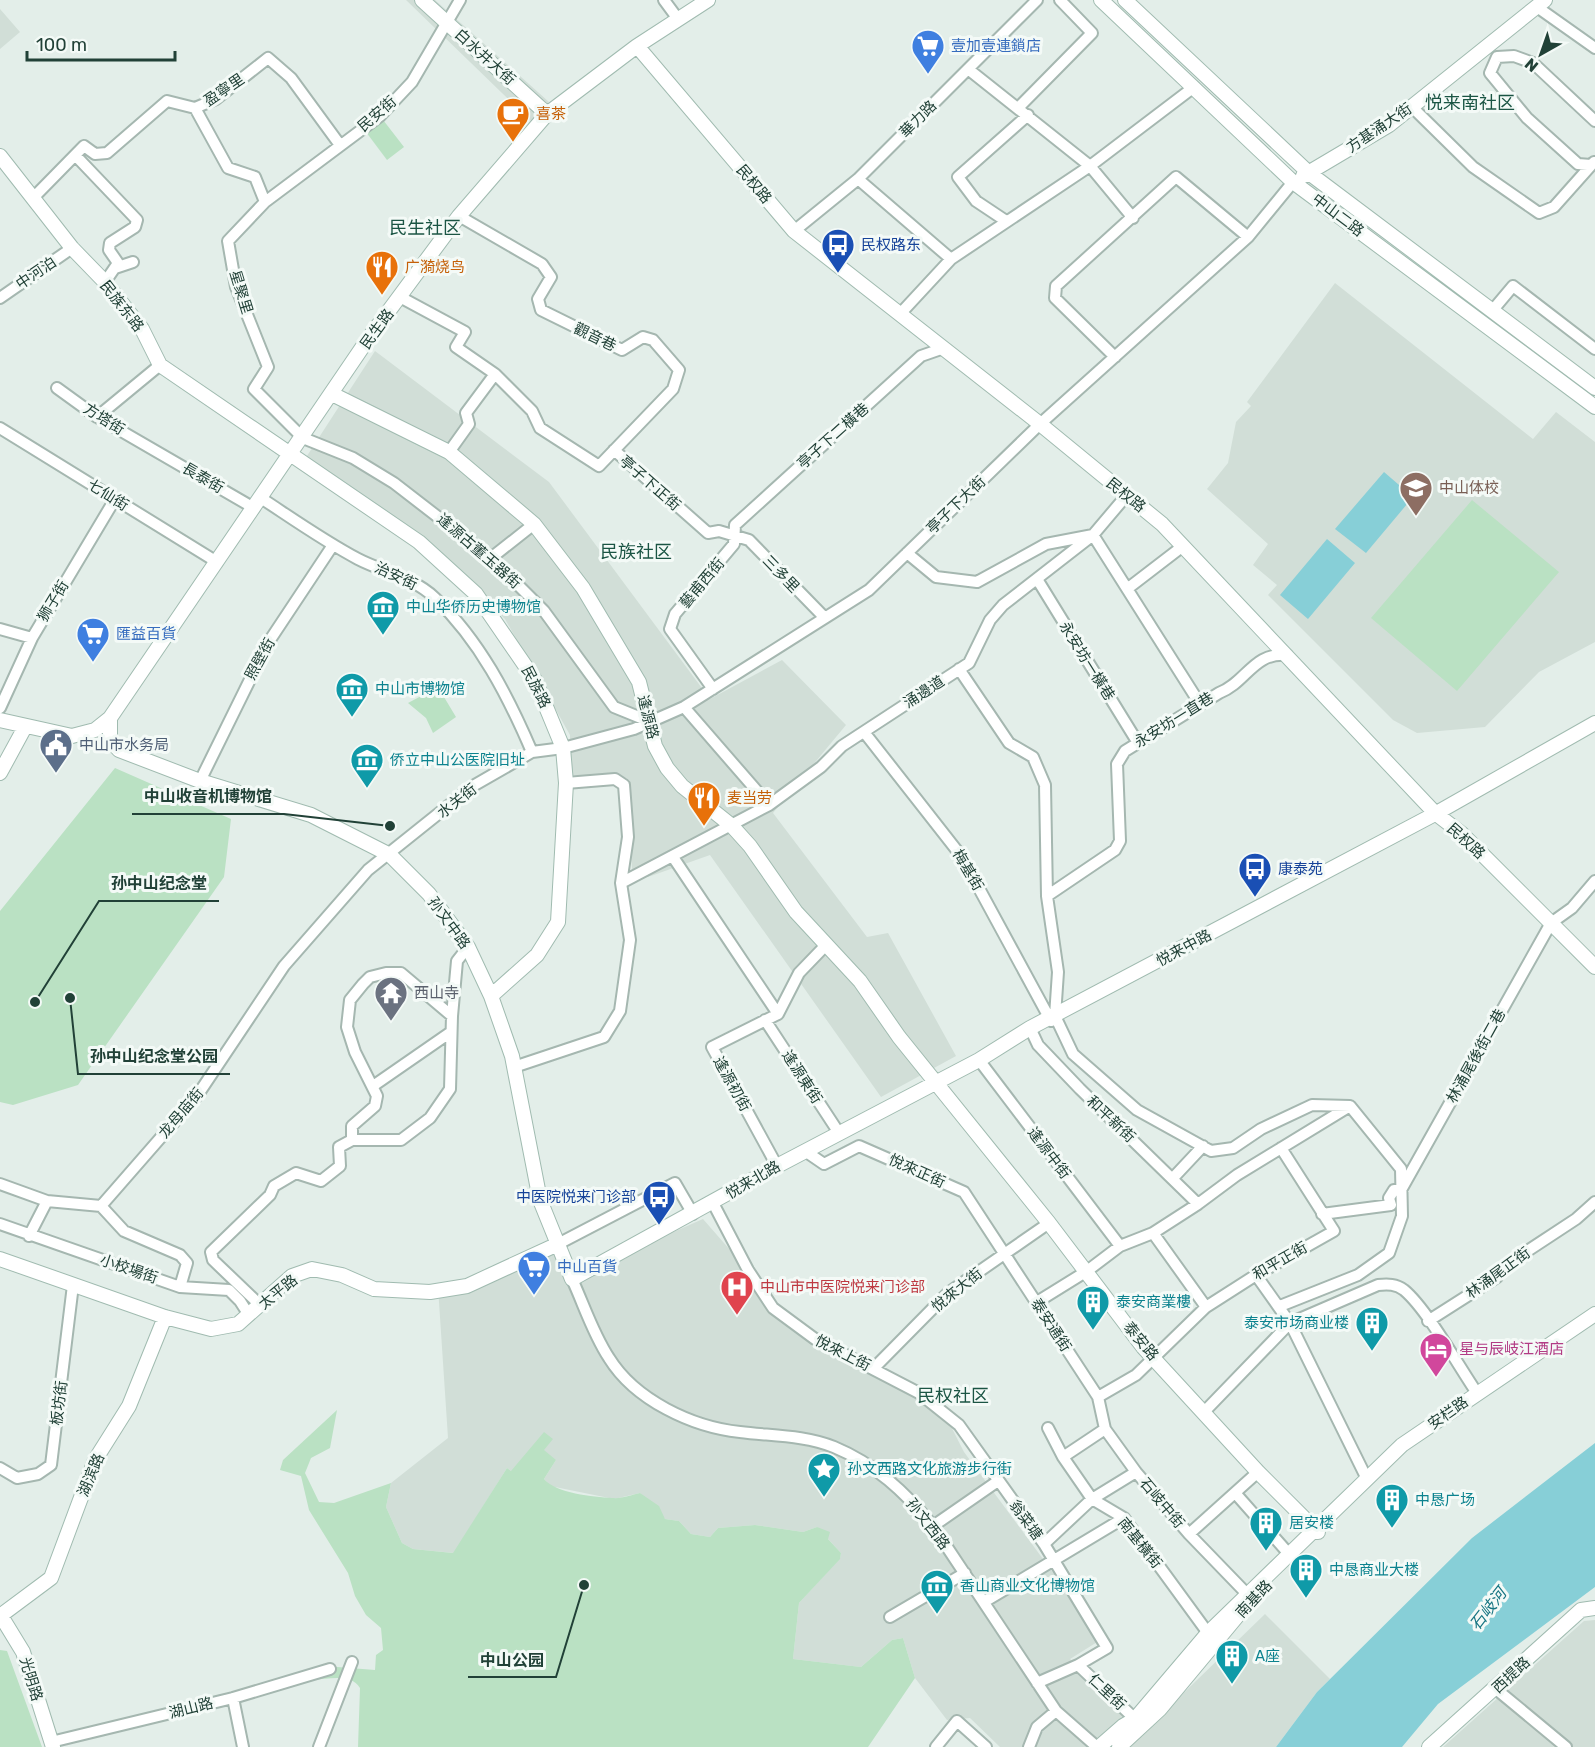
<svg xmlns="http://www.w3.org/2000/svg" width="1595" height="1747" viewBox="0 0 1595 1747" font-family="Rubik,'Noto Sans SC',sans-serif">
<rect width="100%" height="100%" fill="#e3eee9"/>
<!-- built -->
<path fill="#d1ded7" d="M406 0H435L549 102 532 122Z
M0 9 20 32 0 49Z
M1335 283 1533 439 1556 412 1595 442V642L1539 672 1485 727 1417 733 1393 720 1268 595 1277 585 1253 565 1268 544 1207 489 1228 463 1236 422 1251 406 1247 402Z
M375 351 549 482 710 699 782 660 846 725 773 813 867 937 888 933 956 1056 881 1097 710 855 648 877 632 869 627 778 570 775V735L505 619 425 542 305 459Z
M703 1219 779 1306 804 1325 936 1397 964 1452 1102 1639 1070 1659 1127 1712 1093 1747H1000L970 1718 947 1720 915 1678 903 1638 892 1640 861 1667 793 1659 799 1603 840 1558 841 1553 817 1527 803 1532 755 1525 718 1528 710 1537 691 1534 679 1521 665 1519 640 1493 614 1499 550 1486 544 1479 556 1460 511 1471 507 1468 454 1553 413 1549 402 1543 386 1507 391 1483 448 1438 438 1287 486 1277 554 1247 581 1280 637 1248Z
M1265 1614 1330 1679 1317 1692 1276 1747H1128Z
M1595 1620V1747H1443L1584 1621Z"/>
<!-- green -->
<path fill="#bae1c3" d="M380 116 404 147 387 160 363 128Z
M1472 500 1559 572 1457 691 1371 618Z
M438 687 456 717 433 733 426 718 408 703Z
M115 768 231 819 224 877 78 1085 13 1105 0 1102V911Z
M337 1410 330 1448 311 1458 305 1473 319 1502 334 1503 391 1483 386 1507 402 1543 413 1549 453 1553 507 1468 511 1471 544 1432 553 1439 544 1450 556 1460 544 1479C555 1493 594 1497 612 1498 621 1499 631 1495 640 1493L659 1506 665 1519 679 1521 691 1534 710 1537 718 1528 755 1525 803 1532 817 1527 830 1532 828 1539 841 1553 840 1559 799 1603 793 1659 861 1667 892 1640 903 1638 915 1678 868 1747H358L360 1688C351 1673 328 1679 312 1680V1668L325 1666 375 1670 376 1655 383 1650 381 1628 366 1615 355 1596 348 1573 309 1510 301 1476 280 1470 283 1460Z
M0 1650 7 1651 42 1747H0Z"/>
<!-- water -->
<path fill="#87cfd7" d="M1384 472 1413 497 1366 553 1335 529Z
M1327 539 1355 563 1308 619 1280 595Z
M1595 1443V1587L1438 1704 1402 1747H1276L1317 1692 1472 1538Z"/>
<g fill="none" stroke-linecap="round" stroke-linejoin="round">
<!-- street casing -->
<g stroke="#a5b7b0" stroke-width="14">
<path id="street" d="M460 0 412 82 380 116 265 202 228 241 236 287 268 367 254 389 303 438 353 458 394 483 491 558 544 611 614 707 651 722
M664 0 678 19
M1537 7 1595 48
M968 69 1090 166 1133 218
M1412 107 1473 167 1539 213 1554 207 1594 162
M195 108 228 168 255 177 265 202
M1018 108 1092 33 1060 0
M75 155 137 220 135 227 110 243 109 250 118 263 105 282
M1591 165 1578 164 1527 118 1490 73 1497 57 1514 56 1533 63 1595 121
M858 179 951 259
M34 197 84 146 95 154 107 153 167 101 195 108 216 99 268 58 291 78 340 145
M1006 221 976 201 958 177 1028 115
M794 231 858 179 1037 0
M115 268 133 262
M400 297 465 332 456 347 495 374 532 411 540 428 599 466 673 389 679 370 653 340 643 337 622 350 541 310 538 299 551 277 542 264 459 216
M0 298 72 248
M1492 311 1513 286 1595 349
M900 314 951 259 1090 166 1194 87
M1115 357 1055 298 1056 286 1176 177 1248 237
M57 388 97 417 254 508
M97 417 160 365
M0 428 217 562
M614 450 708 533 719 531 749 540 825 618
M449 452 469 424 466 413 495 374
M261 498C293 519 324 541 358 559 383 572 413 577 435 598 480 641 508 696 532 752
M907 553 936 577 977 582 1046 544 1093 535 1200 704
M491 558 534 524
M1037 579 1138 743
M1127 589 1183 546
M0 629 32 638
M959 669 1009 743 1033 757 1045 785 1047 896 1058 972 1055 1016 1073 1054 1137 1110 1211 1151 1233 1148 1261 1129 1312 1105 1350 1106 1401 1169 1402 1216 1389 1253 1358 1275 1280 1306
M713 689 670 629 675 614 734 544 735 525 921 356 944 348
M684 707 769 805
M0 708 32 638 115 499
M864 732 962 857 1051 1021
M200 781 268 643 333 545
M673 857 778 1014
M621 883 769 805 821 767 842 746 969 663 990 620 1003 605 1093 535 1126 496
M1047 896 1115 850 1120 841 1117 764 1125 751 1219 693C1247 682 1253 652 1287 655
M765 1020 839 1133
M1030 1028 1038 1045 1080 1089 1198 1204
M979 1060 1120 1246
M514 1067 604 1037 620 1011 630 940 621 883 628 837 624 785 615 779 566 783
M373 1086 451 1032
M352 1140V1126L375 1106 377 1096 355 1052 347 1027 350 1000 363 984 370 977 386 973H401L452 1016
M805 1151 824 1164 859 1146 964 1192 1098 1397 1105 1429 1136 1472 1189 1534 1248 1595
M777 1166 712 1047 778 1014 799 973 826 945
M1173 1178 1203 1146
M0 1184 47 1201 101 1206 197 1096 284 966 368 870 473 786 532 752 563 748 634 729 684 707 869 590 1040 424 1248 237 1293 182
M713 1203 748 1270 773 1308 815 1339 919 1393 959 1425 1044 1544 1107 1648 1078 1665 1037 1683
M101 1206 124 1231 180 1255 187 1263 180 1287
M1322 1214 1391 1205 1389 1198 1394 1190H1401L1551 923 1572 908 1595 881
M0 1224 180 1287 229 1290 240 1301 249 1315
M1153 1233 1206 1307
M29 1236 47 1201
M558 1244 675 1183 693 1214
M1256 1275 1290 1323 1366 1477
M572 1279C584 1305 593 1334 609 1358 635 1400 692 1427 740 1432 771 1436 804 1435 834 1447 875 1464 905 1492 933 1526L1056 1711 1097 1747
M1037 1302 1087 1271 1120 1246 1153 1233 1198 1204 1237 1175 1350 1106
M260 1305 213 1260 211 1252 270 1195 274 1186 296 1173 321 1181 340 1166 339 1147 352 1140H401L430 1118 450 1089 452 1016 457 961 468 947
M1428 1321 1497 1277 1500 1269 1576 1219 1595 1202
M874 1368 948 1293 1049 1223
M1098 1397 1136 1375 1206 1307 1256 1275 1334 1231 1281 1148
M1204 1412 1290 1323 1378 1285C1388 1284 1396 1284 1404 1290 1427 1309 1459 1367 1477 1393
M1048 1428 1063 1457 1092 1499 1124 1518 1208 1633
M1063 1457 1105 1429
M0 1468 17 1478 38 1474 51 1465 73 1285
M1236 1494 1289 1554
M933 1526 998 1481
M1189 1534 1258 1472
M1044 1544 1092 1499 1136 1472
M984 1602 1124 1518
M890 1617 965 1573
M1078 1665 1135 1719
M1496 1689 1566 1747
M233 1698 243 1747
M51 1742 233 1698 330 1669
M319 1747 352 1662
M936 1747 957 1721 986 1747
M1029 1747 1037 1727 1056 1711"/>
</g>
<!-- secondary casing -->
<g stroke="#a0bbb0" stroke-width="16">
<path id="secondary" d="M422 0 547 114
M1101 0 1293 182 1595 407
M1125 0 1309 173 1595 388
M637 46 794 231 1040 424 1162 524 1435 813 1461 833 1595 967
M0 156 72 248 105 282 142 329 160 365 419 542 476 594 535 680 563 748 566 783 558 922 537 955 491 996
M1303 176 1389 125 1545 0
M332 394 449 452 534 524 583 588 639 682 655 746 667 768 682 786 732 826 750 846 796 912 860 981 899 1037 1049 1223 1143 1347 1258 1472 1318 1532
M110 718V740L119 750 200 781 311 815 390 855 429 894 468 947 491 996 512 1056 540 1200 572 1279 777 1166 979 1060 1030 1028 1433 815 1595 723
M0 720 72 736 95 730 110 718 368 339 459 216 547 114 637 46 708 0
M0 773 25 727
M0 1259 165 1317 211 1329 238 1324 292 1276 312 1269 342 1275 374 1289 430 1292 467 1286 558 1244
M0 1616 51 1578 95 1460 129 1406 165 1317
M1 1616 23 1652 53 1747
M1099 1747 1123 1726 1135 1719 1208 1633 1402 1445 1595 1314
M1119 1747 1160 1709 1239 1614
M1429 1747 1581 1610 1595 1608"/>
</g>
<!-- street -->
<use href="#street" stroke="#fff" stroke-width="10"/>
<!-- secondary -->
<use href="#secondary" stroke="#fff" stroke-width="14"/>
</g>
<!-- icons -->
<defs>
<g id="supermarket-pin" transform="scale(1.725)"><path d="M0 17L-7.5 6A9.5 9.5 0 1 1 7.5 6Z" fill="#3f7fe0" stroke="#f4faf7"/><path d="M-6-5.5h2.5l.6 2H6L4.5 2H-2.5L-4.4-4H-6ZM-1.5 3.2a1.3 1.3 0 1 0 .1 0ZM3 3.2a1.3 1.3 0 1 0 .1 0Z" fill="#fff"/></g>
<g id="cafe-pin" transform="scale(1.725)"><path d="M0 17L-7.5 6A9.5 9.5 0 1 1 7.5 6Z" fill="#e8710a" stroke="#f4faf7"/><path d="M-5.5-4.5H6V0H3Q3 3.5 0 3.5H-2.5Q-5.5 3.5-5.5 0ZM3-3.2v2h1.7v-2ZM-6 4.5H4V6H-6Z" fill="#fff"/></g>
<g id="bus-pin" transform="scale(1.725)"><path d="M0 17L-7.5 6A9.5 9.5 0 1 1 7.5 6Z" fill="#1a4fb4" stroke="#f4faf7"/><path d="M-5-6H5V4H4V6H2V4H-2V6H-4V4H-5ZM-3.5-4V0h7V-4ZM-3.5 1.2v1.5H-2V1.2ZM2 1.2v1.5H3.5V1.2Z" fill="#fff"/></g>
<g id="restaurant-pin" transform="scale(1.725)"><path d="M0 17L-7.5 6A9.5 9.5 0 1 1 7.5 6Z" fill="#e8710a" stroke="#f4faf7"/><path d="M-5-6h1v4h1v-4h1v4h1v-4h1v5L-1.5 .5V6h-2V.5L-5-1ZM5-6V6H3V1.5H1.5Q1.5-4 5-6Z" fill="#fff"/></g>
<g id="school-pin" transform="scale(1.725)"><path d="M0 17L-7.5 6A9.5 9.5 0 1 1 7.5 6Z" fill="#8d6e63" stroke="#f4faf7"/><path d="M0-5L7-2L0 1L-7-2ZM-4 1L0 2.5L4 1V4Q0 6-4 4Z" fill="#fff"/></g>
<g id="museum-pin" transform="scale(1.725)"><path d="M0 17L-7.5 6A9.5 9.5 0 1 1 7.5 6Z" fill="#0f9aa8" stroke="#f4faf7"/><path d="M0-6L6-3V-2H-6V-3ZM-5-1h2V3h-2ZM-1-1h2V3h-2ZM3-1h2V3H3ZM-6 4H6V6H-6Z" fill="#fff"/></g>
<g id="civic-pin" transform="scale(1.725)"><path d="M0 17L-7.5 6A9.5 9.5 0 1 1 7.5 6Z" fill="#5c6f8a" stroke="#f4faf7"/><path d="M-.6-6.5H3V-4.5H.6V-3L4-1V1h2V6H-6V1h2V-1L-.6-3ZM-1.2 2.5V6h2.4V2.5Z" fill="#fff"/></g>
<g id="temple-pin" transform="scale(1.725)"><path d="M0 17L-7.5 6A9.5 9.5 0 1 1 7.5 6Z" fill="#6b7280" stroke="#f4faf7"/><path d="M0-6L5-2H3V0L6.5 2.5H4V6H1.5V3h-3V6H-4V2.5H-6.5L-3 0V-2H-5Z" fill="#fff"/></g>
<g id="hospital-pin" transform="scale(1.725)"><path d="M0 17L-7.5 6A9.5 9.5 0 1 1 7.5 6Z" fill="#e0444e" stroke="#f4faf7"/><path d="M-5-5h3v3.5h4V-5h3V5h-3V1.5h-4V5h-3Z" fill="#fff"/></g>
<g id="building-pin" transform="scale(1.725)"><path d="M0 17L-7.5 6A9.5 9.5 0 1 1 7.5 6Z" fill="#0f9aa8" stroke="#f4faf7"/><path d="M-4-6H4V6H1V3H-1V6H-4ZM-2.5-4.3h1.7v1.8h-1.7ZM.8-4.3h1.7v1.8H.8ZM-2.5-1h1.7V.8h-1.7ZM.8-1h1.7V.8H.8Z" fill="#fff"/></g>
<g id="hotel-pin" transform="scale(1.725)"><path d="M0 17L-7.5 6A9.5 9.5 0 1 1 7.5 6Z" fill="#d1479c" stroke="#f4faf7"/><path d="M-6-4.5h1.5V1H6V5H4.5V3h-9V5H-6ZM-4 0a1.8 1.8 0 1 1 3.6 0ZM.5 0V-2.5h3Q6-2.5 6 0Z" fill="#fff"/></g>
<g id="sight-pin" transform="scale(1.725)"><path d="M0 17L-7.5 6A9.5 9.5 0 1 1 7.5 6Z" fill="#0f9aa8" stroke="#f4faf7"/><path d="M0-6L1.8-2.2L6-1.7L2.9 1.2L3.7 5.4L0 3.3L-3.7 5.4L-2.9 1.2L-6-1.7L-1.8-2.2Z" fill="#fff"/></g>
</defs>
<g fill-rule="evenodd">
<use href="#supermarket-pin" x="928" y="46"/>
<use href="#cafe-pin" x="513" y="114"/>
<use href="#bus-pin" x="838" y="245"/>
<use href="#restaurant-pin" x="382" y="267"/>
<use href="#school-pin" x="1416" y="488"/>
<use href="#museum-pin" x="383" y="607"/>
<use href="#supermarket-pin" x="93" y="634"/>
<use href="#museum-pin" x="352" y="689"/>
<use href="#civic-pin" x="56" y="745"/>
<use href="#museum-pin" x="367" y="760"/>
<use href="#restaurant-pin" x="704" y="798"/>
<use href="#bus-pin" x="1255" y="869"/>
<use href="#temple-pin" x="391" y="993"/>
<use href="#bus-pin" x="659" y="1197"/>
<use href="#supermarket-pin" x="534" y="1267"/>
<use href="#hospital-pin" x="737" y="1287"/>
<use href="#building-pin" x="1093" y="1302"/>
<use href="#building-pin" x="1372" y="1323"/>
<use href="#hotel-pin" x="1436" y="1349"/>
<use href="#sight-pin" x="824" y="1469"/>
<use href="#building-pin" x="1392" y="1500"/>
<use href="#building-pin" x="1266" y="1523"/>
<use href="#building-pin" x="1306" y="1570"/>
<use href="#museum-pin" x="937" y="1586"/>
<use href="#building-pin" x="1232" y="1656"/>
</g>
<g text-anchor="middle" dominant-baseline="central" stroke-width="6" stroke-linejoin="round" paint-order="stroke">
<!-- shop labels -->
<g font-size="15" fill="#366cbe" stroke="#f4faf7" text-anchor="start">
<text x="951" y="46">壹加壹連鎖店</text>
<text x="116" y="634">匯益百貨</text>
<text x="557" y="1267">中山百貨</text>
</g>
<!-- street labels -->
<g font-size="15" fill="#214137" stroke="#f4faf7">
<text transform="translate(485 57) rotate(42)">白水井大街</text>
<text transform="translate(224 90) rotate(-34)">盈寧里</text>
<text transform="translate(377 114) rotate(-41)">民安街</text>
<text transform="translate(918 119) rotate(-45)">華力路</text>
<text transform="translate(1379 128) rotate(-34)">方基涌大街</text>
<text transform="translate(754 184) rotate(50)">民权路</text>
<text transform="translate(1338 215) rotate(37)">中山二路</text>
<text transform="translate(36 273) rotate(-34)">中河泊</text>
<text transform="translate(241 292) rotate(73)">星聚里</text>
<text transform="translate(122 306) rotate(52)">民族东路</text>
<text transform="translate(377 329) rotate(-54)">民生路</text>
<text transform="translate(595 337) rotate(26)">觀音巷</text>
<text transform="translate(104 419) rotate(32)">方塔街</text>
<text transform="translate(833 436) rotate(-42)">亭子下二橫巷</text>
<text transform="translate(203 478) rotate(30)">長泰街</text>
<text transform="translate(650 483) rotate(41)">亭子下正街</text>
<text transform="translate(108 495) rotate(32)">七仙街</text>
<text transform="translate(1126 495) rotate(39)">民权路</text>
<text transform="translate(956 505) rotate(-44)">亭子下大街</text>
<text transform="translate(479 551) rotate(41)">逢源古董玉器街</text>
<text transform="translate(781 574) rotate(46)">三多里</text>
<text transform="translate(396 576) rotate(25)">治安街</text>
<text transform="translate(702 583) rotate(-50)">藝甫西街</text>
<text transform="translate(53 601) rotate(-59)">狮子街</text>
<text transform="translate(260 659) rotate(-61)">照壁街</text>
<text transform="translate(1087 661) rotate(58)">永安坊一橫巷</text>
<text transform="translate(536 687) rotate(63)">民族路</text>
<text transform="translate(924 692) rotate(-33)">涌邊道</text>
<text transform="translate(648 717) rotate(76)">逢源路</text>
<text transform="translate(1174 720) rotate(-32)">永安坊一直巷</text>
<text transform="translate(457 801) rotate(-38)">水关街</text>
<text transform="translate(1466 841) rotate(42)">民权路</text>
<text transform="translate(968 870) rotate(59)">梅基街</text>
<text transform="translate(449 923) rotate(54)">孙文中路</text>
<text transform="translate(1184 948) rotate(-28)">悦来中路</text>
<text transform="translate(1476 1056) rotate(-61)">林涌尾後街二巷</text>
<text transform="translate(802 1077) rotate(57)">逢源東街</text>
<text transform="translate(732 1084) rotate(61)">逢源初街</text>
<text transform="translate(181 1113) rotate(-50)">龙母庙街</text>
<text transform="translate(1111 1119) rotate(43)">和平新街</text>
<text transform="translate(1049 1153) rotate(53)">逢源中街</text>
<text transform="translate(917 1171) rotate(24)">悅來正街</text>
<text transform="translate(753 1180) rotate(-30)">悦来北路</text>
<text transform="translate(1280 1261) rotate(-30)">和平正街</text>
<text transform="translate(129 1269) rotate(19)">小校場街</text>
<text transform="translate(1498 1273) rotate(-36)">林涌尾正街</text>
<text transform="translate(957 1290) rotate(-39)">悅來大街</text>
<text transform="translate(278 1292) rotate(-39)">太平路</text>
<text transform="translate(1051 1325) rotate(57)">泰安通街</text>
<text transform="translate(1141 1341) rotate(50)">泰安路</text>
<text transform="translate(843 1353) rotate(27)">悅來上街</text>
<text transform="translate(59 1403) rotate(-83)">板坊街</text>
<text transform="translate(1448 1413) rotate(-35)">安栏路</text>
<text transform="translate(91 1475) rotate(-67)">湖滨路</text>
<text transform="translate(1162 1503) rotate(50)">石岐中街</text>
<text transform="translate(1026 1520) rotate(54)">翁菜塘</text>
<text transform="translate(928 1524) rotate(52)">孙文西路</text>
<text transform="translate(1140 1543) rotate(51)">南基橫街</text>
<text transform="translate(1254 1599) rotate(-47)">南基路</text>
<text transform="translate(1511 1675) rotate(-43)">西提路</text>
<text transform="translate(31 1679) rotate(73)">光明路</text>
<text transform="translate(1107 1692) rotate(43)">仁里街</text>
<text transform="translate(191 1708) rotate(-14)">湖山路</text>
</g>
<!-- food labels -->
<g font-size="15" fill="#c56008" stroke="#f4faf7" text-anchor="start">
<text x="536" y="114">喜茶</text>
<text x="405" y="267">广漪烧鸟</text>
<text x="727" y="798">麦当劳</text>
</g>
<!-- transit labels -->
<g font-size="15" fill="#164399" stroke="#f4faf7" text-anchor="start">
<text x="861" y="245">民权路东</text>
<text x="1278" y="869">康泰苑</text>
<text x="636" y="1197" text-anchor="end">中医院悦来门诊部</text>
</g>
<!-- education labels -->
<g font-size="15" fill="#785e54" stroke="#f4faf7" text-anchor="start">
<text x="1439" y="488">中山体校</text>
</g>
<!-- culture labels -->
<g font-size="15" fill="#0d838f" stroke="#f4faf7" text-anchor="start">
<text x="406" y="607">中山华侨历史博物馆</text>
<text x="375" y="689">中山市博物馆</text>
<text x="390" y="760">侨立中山公医院旧址</text>
<text x="1116" y="1302">泰安商業樓</text>
<text x="1349" y="1323" text-anchor="end">泰安市场商业楼</text>
<text x="847" y="1469">孙文西路文化旅游步行街</text>
<text x="1415" y="1500">中恳广场</text>
<text x="1289" y="1523">居安楼</text>
<text x="1329" y="1570">中恳商业大楼</text>
<text x="960" y="1586">香山商业文化博物馆</text>
<text x="1255" y="1656">A座</text>
</g>
<!-- service labels -->
<g font-size="15" fill="#4e5e75" stroke="#f4faf7" text-anchor="start">
<text x="79" y="745">中山市水务局</text>
</g>
<!-- worship labels -->
<g font-size="15" fill="#5b616d" stroke="#f4faf7" text-anchor="start">
<text x="414" y="993">西山寺</text>
</g>
<!-- health labels -->
<g font-size="15" fill="#be3a42" stroke="#f4faf7" text-anchor="start">
<text x="760" y="1287">中山市中医院悦来门诊部</text>
</g>
<!-- hotel labels -->
<g font-size="15" fill="#b23c85" stroke="#f4faf7" text-anchor="start">
<text x="1459" y="1349">星与辰岐江酒店</text>
</g>
<!-- water labels -->
<g font-size="16" font-style="italic" fill="#157582" stroke="#f4faf7">
<text transform="translate(1488 1609) rotate(-52)">石岐河</text>
</g>
<!-- quarter labels -->
<g font-size="18" fill="#1b5544" stroke="#f4faf7">
<text x="1470" y="103">悦来南社区</text>
<text x="425" y="228">民生社区</text>
<text x="636" y="552">民族社区</text>
<text x="953" y="1396">民权社区</text>
</g>
</g>
<!-- callouts -->
<path fill="none" stroke="#214137" stroke-width="2" d="M390 826L284 814H132M35 1002L99 901H219M70 998L78 1074H230M584 1585L556 1677H468"/>
<g fill="#214137" stroke="#f4faf7" stroke-width="2">
<circle cx="390" cy="826" r="6"/>
<circle cx="35" cy="1002" r="6"/>
<circle cx="70" cy="998" r="6"/>
<circle cx="584" cy="1585" r="6"/>
</g>
<g font-size="16" text-anchor="middle" font-weight="bold" fill="#214137" stroke="#f4faf7" stroke-width="6" stroke-linejoin="round" paint-order="stroke">
<text x="208" y="802">中山收音机博物馆</text>
<text x="159" y="889">孙中山纪念堂</text>
<text x="154" y="1062">孙中山纪念堂公园</text>
<text x="512" y="1666">中山公园</text>
</g>
<!-- north arrow -->
<g transform="translate(1541 54) rotate(220)" stroke="#f4faf7" stroke-width="4.5" paint-order="stroke">
<path d="M0-4.5L10 22L0 15L-10 22Z" fill="#214137"/>
<text y="-9" font-size="16" font-weight="bold" text-anchor="middle" fill="#214137">N</text>
</g>
<!-- scale -->
<path d="M27 51v9h148v-9" fill="none" stroke="#214137" stroke-width="3"/>
<text x="36" y="51" font-size="18" fill="#214137" stroke="#f4faf7" stroke-width="4.5" paint-order="stroke">100 m</text>
</svg>
